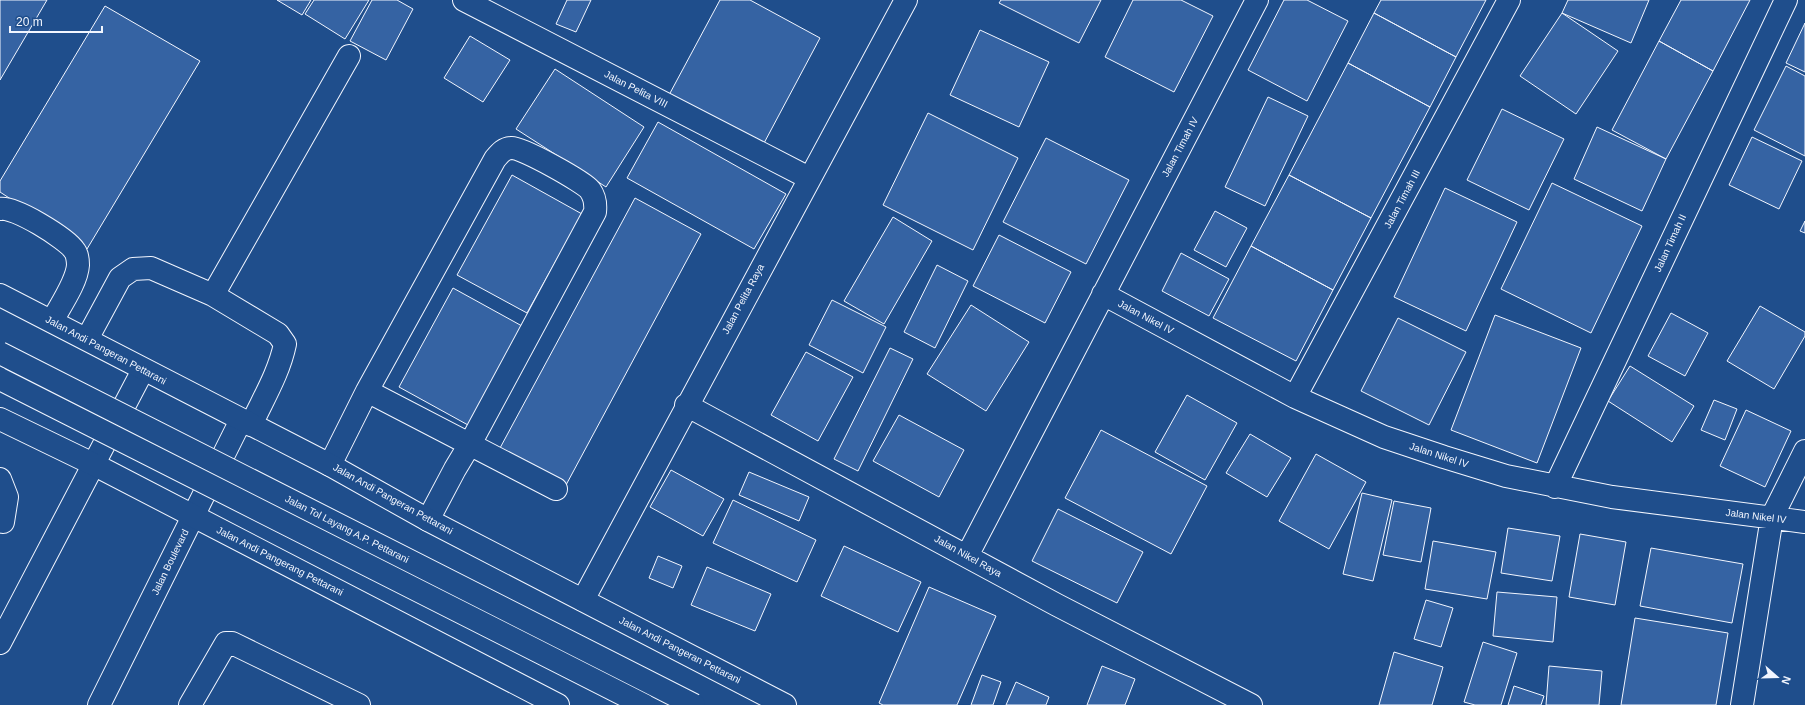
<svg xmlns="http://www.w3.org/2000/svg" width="1805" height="705" viewBox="0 0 1805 705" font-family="Helvetica,sans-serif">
<rect width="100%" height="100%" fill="#1f4e8c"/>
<!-- building -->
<path fill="#3563a3" stroke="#f2f6ff" d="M0 0H47L0 80Z
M277 0H311L302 15Z
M314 0H369L345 39 305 14Z
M372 0H397L413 9 386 60 350 41Z
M567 0H591L576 32 556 24Z
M720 0H750L820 38 763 145 669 95Z
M1001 0H1101L1079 43 999 3Z
M1133 0H1181L1213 16 1174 92 1105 57Z
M1284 0H1307L1348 21 1307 101 1248 70Z
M1381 0H1486L1456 57 1374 13Z
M1568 0H1649L1631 43 1562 13Z
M1681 0H1750L1713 71 1659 41Z
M105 6 200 61 87 249 0 192V181Z
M1374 13 1456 57 1430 107 1348 63Z
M1562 13 1618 51 1576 114 1520 76Z
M1805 23V72L1786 63Z
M980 30 1049 62 1019 127 950 95Z
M470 36 510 60 483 102 444 78Z
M1659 41 1713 71 1666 159 1612 130Z
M1348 63 1430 107 1371 218 1289 175Z
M1786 66 1805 76V156L1754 130Z
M555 69 644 127 606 187 516 129Z
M1268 97 1308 116 1265 206 1225 187Z
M1502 109 1564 139 1529 210 1467 180Z
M928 113 1018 158 973 250 883 205Z
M658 122 786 194 754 249 627 178Z
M1597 127 1666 159 1642 211 1574 179Z
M1752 137 1802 161 1779 209 1729 185Z
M1046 138 1129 180 1086 264 1003 222Z
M512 175 582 214 527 313 457 275Z
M1289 175 1371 218 1333 290 1251 246Z
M1552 183 1642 226 1591 333 1501 289Z
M1445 188 1517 222 1466 331 1394 297Z
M635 198 701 234 566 485 500 448Z
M1215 211 1247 228 1226 267 1194 250Z
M893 217 932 241 884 324 844 301Z
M1805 221V233L1800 231Z
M999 235 1071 272 1045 323 973 286Z
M1251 246 1333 290 1296 361 1213 318Z
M1181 253 1229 279 1209 316 1162 291Z
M937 265 968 281 935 348 904 332Z
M453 288 522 326 468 425 399 387Z
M832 300 886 327 863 373 809 345Z
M971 305 1029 342 986 411 927 374Z
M1760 306 1805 332V336L1774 389 1727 361Z
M1671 313 1708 333 1685 376 1648 356Z
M1495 315 1581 348 1537 463 1451 430Z
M1398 318 1466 352 1429 425 1361 391Z
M890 348 913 359 858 471 834 459Z
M806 352 853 377 818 441 771 415Z
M1630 366 1694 406 1672 442 1608 401Z
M1187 395 1237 423 1205 480 1155 452Z
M1714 400 1737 409 1725 440 1701 430Z
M1746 410 1791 431 1765 487 1720 466Z
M899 415 964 450 939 497 873 461Z
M1101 430 1207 486 1171 554 1065 498Z
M1250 434 1291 458 1267 497 1226 473Z
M1316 454 1366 482 1329 549 1279 521Z
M671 470 724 499 703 536 650 507Z
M749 472 809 497 799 521 739 495Z
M1362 493 1392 500 1373 581 1343 574Z
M733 500 816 540 797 582 713 543Z
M1394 501 1431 508 1421 562 1383 555Z
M1058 509 1143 552 1117 603 1032 561Z
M1508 528 1560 536 1552 581 1501 573Z
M1580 534 1626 542 1615 605 1569 597Z
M1433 541 1496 552 1487 599 1425 589Z
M844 546 921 582 898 632 821 596Z
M1651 548 1743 564 1732 623 1640 606Z
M658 556 682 566 673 588 649 578Z
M707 567 771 594 755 631 691 605Z
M929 587 996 616 957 705H883L879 703Z
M1497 592 1557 597 1553 642 1493 636Z
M1426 600 1453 608 1441 647 1414 639Z
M1635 618 1728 633 1716 705H1621Z
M1483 642 1517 653 1501 705H1475L1464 702Z
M1394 652 1443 667 1432 705H1379Z
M1102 666 1135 679 1125 705H1087Z
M1549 666 1602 671 1599 705H1546Z
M982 675 1001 682 993 705H971Z
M1016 682 1049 697 1046 705H1006Z
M1514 686 1544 696 1541 705H1508Z"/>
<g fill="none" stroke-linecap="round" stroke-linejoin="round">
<!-- minor casing -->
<g stroke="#f2f6ff" stroke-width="24">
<path id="minor" d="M464 0 809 178
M0 209C13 205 67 239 74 250 77 253 78 261 78 265 77 282 60 306 52 321
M1103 294 1295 397 1384 437 1444 457 1506 476 1612 497 1805 522
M213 295 349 56
M87 339 120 278 133 269 151 268 213 295 278 334 285 344C279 373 263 399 251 425
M367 391 556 489
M1295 397 1509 0
M686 405 1057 605 1251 705
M330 465 367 391 495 159C500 153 504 148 512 148 521 147 584 182 590 190 595 197 596 203 595 212L470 444 455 469 428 520
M0 479 7 497 3 522
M1555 487 1786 0
M967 556 1257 0
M583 600 906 0
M0 643 143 370
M99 705 241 420
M190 705 226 643H232L359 705
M1742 705 1772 517 1805 451"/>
</g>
<!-- highway casing -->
<g stroke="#f2f6ff" stroke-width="24">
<path id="highway" d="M0 295 330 465 428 520 785 705
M0 419 95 465 558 705"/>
</g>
<!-- minor -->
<use href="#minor" stroke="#1f4e8c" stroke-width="22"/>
<!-- highway -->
<use href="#highway" stroke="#1f4e8c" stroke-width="22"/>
<!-- highway-bridge casing -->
<g stroke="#f2f6ff" stroke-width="24" stroke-linecap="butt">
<path id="highway-bridge" d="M0 353 694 705
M0 379 644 705"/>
</g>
<!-- highway-bridge -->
<use href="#highway-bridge" stroke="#1f4e8c" stroke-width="22"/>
</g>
<g text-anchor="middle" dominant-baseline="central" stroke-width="3" stroke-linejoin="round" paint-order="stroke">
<!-- street labels -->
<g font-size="10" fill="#f2f6ff" stroke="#1f4e8c">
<text transform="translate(636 89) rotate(27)">Jalan Pelita VIII</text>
<text transform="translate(1180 147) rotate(-62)">Jalan Timah IV</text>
<text transform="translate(1402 199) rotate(-62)">Jalan Timah III</text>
<text transform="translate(1670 243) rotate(-65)">Jalan Timah II</text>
<text transform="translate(743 299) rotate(-62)">Jalan Pelita Raya</text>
<text transform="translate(1146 317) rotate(28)">Jalan Nikel IV</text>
<text transform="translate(106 350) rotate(28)">Jalan Andi Pangeran Pettarani</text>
<text transform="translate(1439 455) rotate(18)">Jalan Nikel IV</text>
<text transform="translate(393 499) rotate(29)">Jalan Andi Pangeran Pettarani</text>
<text transform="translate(1756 516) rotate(7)">Jalan Nikel IV</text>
<text transform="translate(347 529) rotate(27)">Jalan Tol Layang A.P. Pettarani</text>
<text transform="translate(968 556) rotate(29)">Jalan Nikel Raya</text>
<text transform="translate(280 561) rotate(27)">Jalan Andi Pangerang Pettarani</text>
<text transform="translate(170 562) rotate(-64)">Jalan Boulevard</text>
<text transform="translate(680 650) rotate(27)">Jalan Andi Pangeran Pettarani</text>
</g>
</g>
<!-- north arrow -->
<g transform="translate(1777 677) rotate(110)" stroke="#1f4e8c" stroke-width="3" paint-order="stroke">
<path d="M0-3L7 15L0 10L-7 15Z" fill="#f2f6ff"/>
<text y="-6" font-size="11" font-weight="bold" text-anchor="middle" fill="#f2f6ff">N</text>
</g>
<!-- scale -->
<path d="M10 26v6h92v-6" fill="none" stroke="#f2f6ff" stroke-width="2"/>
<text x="16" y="26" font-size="12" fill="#f2f6ff" stroke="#1f4e8c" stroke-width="3" paint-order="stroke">20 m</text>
</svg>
